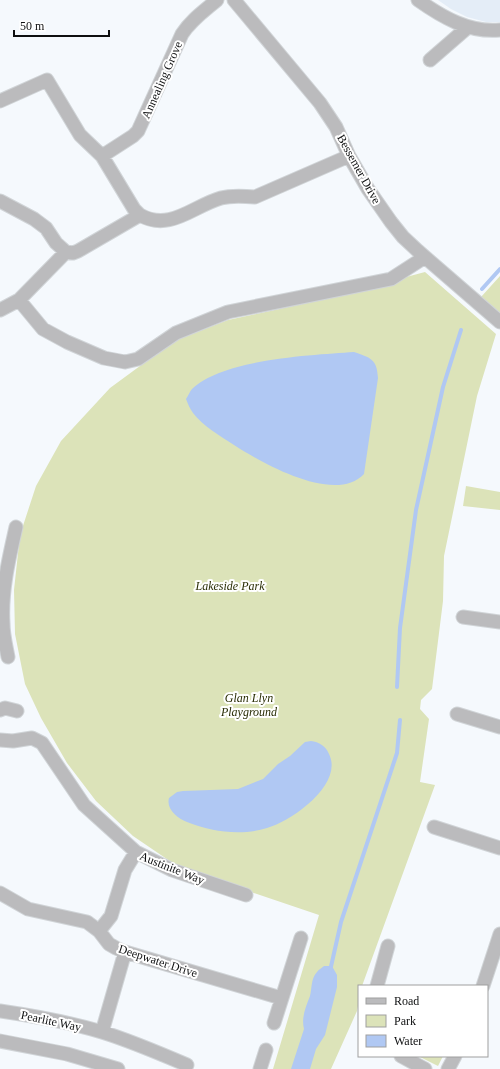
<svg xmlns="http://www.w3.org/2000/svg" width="500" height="1069" viewBox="0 0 500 1069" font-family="'Times New Roman',serif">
<rect width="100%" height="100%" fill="#f5f9fd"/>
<!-- built -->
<path fill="#e4edf7" d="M438 0H500V22H486L467 17 451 9Z"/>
<!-- green -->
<path fill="#dce3b9" d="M425 272 496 334 477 396 444 556 443 601 432 689 421 700 420 709 429 719 420 782 435 785 362 986H359V1001L357 1011 331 1069H273L319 915 180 868 133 836 96 801 67 763 41 718 25 684 15 634 14 590 20 535 36 486 61 441 110 388 174 341 228 320 316 301Z
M500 276V315L481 297Z
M466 486 500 492V510L463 506Z
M418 1056H443L438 1066Z"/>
<!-- water -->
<path fill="#b0c8f3" d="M354 352C371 358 377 359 378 378L364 474C335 505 262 463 234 445 220 436 203 426 193 413 190 409 188 404 186 399 188 396 190 391 192 389 223 359 312 355 354 352Z
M311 741C319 742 326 746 329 754 344 784 292 821 267 828 241 836 212 832 187 822 177 818 166 809 169 798L177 792 183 791 238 789 263 779 278 764 290 756 305 742Z
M324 966H332L337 975V987L325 1035 316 1049 310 1069H291L304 1029C301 1018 306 1006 310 996 312 988 311 978 317 972 319 969 322 968 324 966Z"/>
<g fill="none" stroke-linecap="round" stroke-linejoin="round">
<!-- stream -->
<path stroke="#b0c8f3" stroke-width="4" d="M482 289 500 269
M397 687 400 628 416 510 443 387 461 330
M330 971 341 922 397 753 400 720"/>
<!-- minor casing -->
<g stroke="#d0d4d7" stroke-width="15">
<path id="minor" d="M234 0 320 103 336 127 349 156 368 189 391 222 403 237 418 251 500 322
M418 0C442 17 469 33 500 30
M430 60 468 27
M0 101 47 80 80 135 102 156 134 209 140 215
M102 156 133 136 138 131 182 34C191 20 204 11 217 0
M0 201 34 219 46 228 56 243 66 252
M19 300 43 329 67 342 104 358 125 362 138 359 176 333 228 312 391 279 425 257
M0 310 19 300 66 252 73 253 78 251 140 215C170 232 193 206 221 198 232 195 244 196 255 197L349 156
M463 617 500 622
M8 657C6 646 3 635 3 623 1 591 9 558 16 527
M0 710 5 708 17 711
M457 714 500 727
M0 740 13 741 32 738 42 743 84 805 136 852
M434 827 500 848
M0 893 28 909 87 922 99 931 109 944 116 948 125 952 281 998
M99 931 111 916 125 870 136 852 172 870 246 895
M377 986 388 946
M483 986 500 934
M0 1011C34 1016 68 1022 102 1032 131 1041 159 1053 187 1065
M274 1023 301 938
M102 1032 125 952
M0 1041 67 1054 118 1069
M401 1056 425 1069
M260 1069 266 1050
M448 1069 455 1056"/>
</g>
<!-- minor -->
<use href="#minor" stroke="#bbbbbd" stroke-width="13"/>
</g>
<g text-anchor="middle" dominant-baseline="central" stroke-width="4" stroke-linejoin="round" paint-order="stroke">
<!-- street labels -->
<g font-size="12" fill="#0e0f10" stroke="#fff">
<text transform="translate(162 80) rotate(-66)">Annealing Grove</text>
<text transform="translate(359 169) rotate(61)">Bessemer Drive</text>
<text transform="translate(172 868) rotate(22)">Austinite Way</text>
<text transform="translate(158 961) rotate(18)">Deepwater Drive</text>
<text transform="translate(51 1021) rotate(12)">Pearlite Way</text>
</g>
<!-- park labels -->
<g font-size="12" font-style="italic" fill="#292d05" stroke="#fff">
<text x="230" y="586">Lakeside Park</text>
<text x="249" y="698">Glan Llyn<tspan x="249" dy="14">Playground</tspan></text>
</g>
</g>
<!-- legend -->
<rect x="358" y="985" width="130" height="72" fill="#ffffff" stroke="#9f9f9f"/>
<rect x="366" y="998" width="20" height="6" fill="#bbbbbd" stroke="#9f9f9f"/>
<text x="394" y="1005" font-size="12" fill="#0e0f10">Road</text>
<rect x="366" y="1015" width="20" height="12" fill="#dce3b9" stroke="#9f9f9f"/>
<text x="394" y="1025" font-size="12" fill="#0e0f10">Park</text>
<rect x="366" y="1035" width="20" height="12" fill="#b0c8f3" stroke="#9f9f9f"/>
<text x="394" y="1045" font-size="12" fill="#0e0f10">Water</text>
<!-- scale -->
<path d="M14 30v6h95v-6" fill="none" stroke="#0e0f10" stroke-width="2"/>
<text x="20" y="30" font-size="12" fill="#0e0f10" stroke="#ffffff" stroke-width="3" paint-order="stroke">50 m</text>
</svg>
